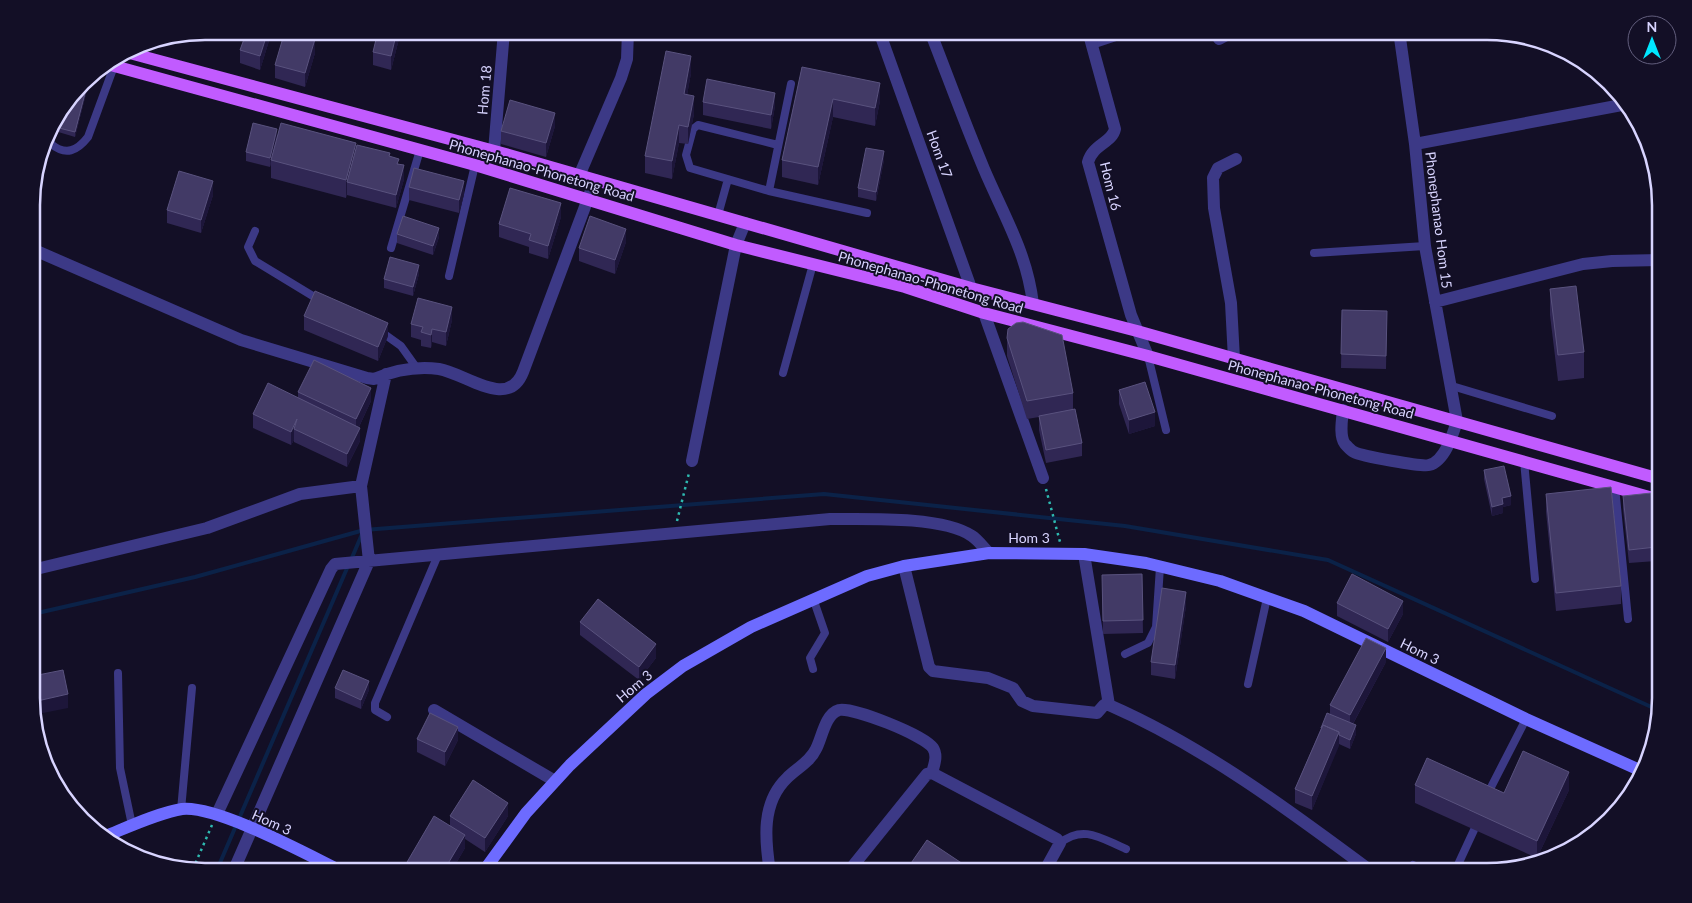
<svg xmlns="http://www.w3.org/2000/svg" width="1692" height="903" viewBox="0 0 1692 903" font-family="Lato,sans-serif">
<rect width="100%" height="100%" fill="#130f26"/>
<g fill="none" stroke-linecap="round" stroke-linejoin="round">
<!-- stream -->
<path stroke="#0b2248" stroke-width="4" d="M351 560 362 534
M33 614 195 577 364 530 824 494 1125 526 1328 560 1658 710
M216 872 348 566"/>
<!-- path -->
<path stroke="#2eb9b0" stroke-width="2.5" stroke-dasharray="2.5 4" stroke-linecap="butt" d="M1046 489 1060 542
M677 521 689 473
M193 869 212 825"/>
<!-- lane -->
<path stroke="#3c3986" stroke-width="8" d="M1092 45 1134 31
M50 127 51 144C66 156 77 151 88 137L117 58
M778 145 698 125 693 129 686 155 690 168 769 191 867 213
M769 191 791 84
M718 215 728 179
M255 231 248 247 255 261 321 301
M391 248 420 150
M1314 253 1425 246
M449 276 475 165
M380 331 401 346 416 367
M1148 356 1166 430
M783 373 813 264
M1452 386 1552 416
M1524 461 1535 579
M1615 487 1628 619
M1125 654 1148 643 1156 627 1160 567
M813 669 810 658 825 633 814 601
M118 673 120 768 132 825
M1248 684 1267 598
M387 717 375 710V703L438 555
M1487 795 1526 719
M181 810 192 688
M1060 843C1084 824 1102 839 1126 849
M1413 865 1423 871
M1455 871 1474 830"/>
<!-- street -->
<path stroke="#3c3986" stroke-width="12" d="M879 31 971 288
M930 31C948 77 965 124 984 169 1004 216 1027 253 1033 304
M1088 31 1115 129C1112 143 1093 144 1088 162L1131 315 1148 356
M1219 39 1234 31
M1415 144 1627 104
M494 151 504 31
M579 176 621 78 627 59 628 31
M32 249 241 340 367 378 374 379C395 370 416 366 439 369 467 374 508 410 523 372L595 180
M1435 302 1583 264 1612 261 1660 260
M984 313 1043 478
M1234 359 1231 303 1214 208 1213 178 1218 168 1236 159
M1343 410C1342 420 1339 436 1345 444 1347 446 1351 451 1354 452 1361 456 1422 467 1429 465 1445 461 1453 434 1457 421L1425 246 1415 144 1399 31
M692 461 736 245 745 223
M1084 554 1109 705
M904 566 929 667 933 671 988 678 1013 688 1022 701 1033 706 1097 713 1104 705H1109C1203 746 1289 810 1371 871
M32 570 207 528 300 494 361 486
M434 710 555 781
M217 814 331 569 335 564 830 519C866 519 943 516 972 536 978 540 983 547 989 553
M233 872 369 561 361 486 386 374
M770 872C765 840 761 803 787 778 797 768 810 762 816 749 822 738 825 714 839 710 853 707 924 735 933 748 938 756 934 765 932 773
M848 872 927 774 932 773 1057 839 1060 843 1044 872"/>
<!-- secondary -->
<path stroke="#6d6bff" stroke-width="12" d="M106 836C128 827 158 813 182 809 217 805 308 855 343 872
M483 872 526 813 570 765 646 694 683 666 751 627 867 576 904 566 989 553 1084 554 1146 563 1220 581 1304 611 1526 719 1644 772"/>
<!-- primary -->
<path stroke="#c15bff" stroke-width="12" d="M126 52 509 155 971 288 1137 331 1660 479
M107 64 475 165 736 245 905 287 984 313 1148 356 1660 500"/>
</g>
<!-- wall -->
<path fill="#302754" d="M272 31 260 70 240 63V50Z
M378 31H401L391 70 373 65V52Z
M315 53 305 87 275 78V65Z
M802 67 880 101 875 126 833 117 818 185 782 177V160Z
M691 73 687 95 694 114 688 144 679 143 672 179 645 173V156Z
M89 82 75 137 55 131V127Z
M703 102 775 106 771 129 703 115Z
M555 126 546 157 501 144V131Z
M277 136 356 150 390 157 399 164 404 179 396 208 347 195V193L346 198 271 178V164L270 167 246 161V152Z
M884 160 876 201 858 197V188Z
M409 187 464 194 459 213 409 200Z
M213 195 201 233 167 223V210Z
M561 217 548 259 529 253V247L499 237V224Z
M397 234 439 237 433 255 397 243Z
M626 242 615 274 579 261V248Z
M419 274 413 296 384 288V279Z
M1550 289 1584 352V378L1558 381 1550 315Z
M1342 310 1387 311 1386 369 1341 368Z
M304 316 388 336 378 361 304 330Z
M452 320 446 346 432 342 431 348 421 346V340L411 337V324Z
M1007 338 1073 393V410L1082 443V456L1046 463 1039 430V417L1027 419 1007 356Z
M1119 390 1155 426 1129 434 1119 404Z
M298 392 371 401 359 427 360 441 347 467 294 442V440L291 445 253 428V414L298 398Z
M1484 470 1511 505 1503 507V513L1492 516 1484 479Z
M1546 494 1621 586V604L1556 611 1546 512Z
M1623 496 1656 547V561L1629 563 1623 509Z
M1142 574 1143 633 1103 634 1102 588Z
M1337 603 1403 614 1388 642 1337 616Z
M1186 606 1175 679 1151 675V662Z
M580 622 656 658 639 680 580 635Z
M1386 662 1353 724 1356 734 1350 749 1339 744 1312 810 1295 803V789L1321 728 1330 714V705Z
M335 688 369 690 361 709 335 698Z
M417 739 458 740 445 766 417 752Z
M1415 785 1504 793 1569 790 1537 858 1415 803Z
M450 816H508L485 852 465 839V848L451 872H403V869L450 826Z"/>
<!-- shaded-wall -->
<path fill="#1d163a" d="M268 31H272L260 70V56Z
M397 31H401L391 70V56Z
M315 39V53L305 87V73Z
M691 56V73L684 112V94Z
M89 78V82L75 137V132Z
M880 83V101L875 126V108Z
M775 93V106L771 129V115Z
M694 96V114L688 144V127Z
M833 99V117L818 185V167Z
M555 113V126L546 157V143Z
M679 125V143L672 179V161Z
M277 129V138L271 160 270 167V158Z
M356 143V161L347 182V193L346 198V180Z
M884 151V160L876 201V192Z
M404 165V179L396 208V195Z
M213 181V195L201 233V220Z
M464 181V194L459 213V200Z
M561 203V217L548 259V246Z
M439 228V237L433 255V246Z
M626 229V242L615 274V260Z
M419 265V274L413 296V287Z
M452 307V320L446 346V332Z
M388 323V336L378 361V347Z
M432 329V342L431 348V335Z
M371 388V401L356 433V419Z
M1155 412V426L1129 434V420Z
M297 419 294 429V440L291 445V432Z
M360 428V441L347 467V454Z
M1511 496V505L1503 507V513L1492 516V507L1502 498Z
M1186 592V606L1175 679V665Z
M1403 601V614L1388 642V629Z
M656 644V658L639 680V667Z
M1386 648V662L1350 729V715Z
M369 681V690L361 709V700Z
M68 694V708L33 715V702Z
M1356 725V734L1350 749V740Z
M458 727V740L445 766V752Z
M1339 732V746L1312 810V796Z
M1569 772V790L1537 858V841Z
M508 803V816L485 852V838Z
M465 835V848L451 872H443Z"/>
<!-- building -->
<path fill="#423a66" stroke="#59527e" d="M247 31H268L260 56 240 50Z
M285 31H288L315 39 305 73 275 65Z
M378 31H397L391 56 373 52Z
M666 51 691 56 684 94 694 96 688 127 679 125 672 161 645 156Z
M802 67 880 83 875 108 833 99 818 167 782 160Z
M88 77 89 78 75 132 55 127 57 117Z
M707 79 775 93 771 115 703 102Z
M510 100 555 113 546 143 501 131Z
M253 123 277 129 270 158 246 152Z
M281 123 356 143 346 180 271 160Z
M357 145 390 153 389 156 399 159 397 164 404 165 396 195 347 182Z
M866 148 884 151 876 192 858 188Z
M414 168 464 181 459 200 409 187Z
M179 171 213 181 201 220 167 210Z
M510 188 561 203 548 246 529 240 531 234 499 224Z
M403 216 439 228 433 246 397 234Z
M590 216 626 229 615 260 579 248Z
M390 257 419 265 413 287 384 279Z
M1576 286 1584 352 1558 355 1550 289Z
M315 291 388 323 378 347 304 316Z
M418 298 452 307 446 332 432 329 431 335 421 332 423 327 411 324Z
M1342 310 1387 311 1386 356 1341 354Z
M1023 322 1062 335 1073 393 1027 401 1007 338 1008 329 1016 323Z
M314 360 371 388 356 419 298 392Z
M1145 382 1155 412 1129 420 1119 390Z
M268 383 360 428 347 454 294 429 297 419 291 432 253 414Z
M1075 409 1082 443 1046 450 1039 416Z
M1504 466 1511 496 1502 498 1503 504 1492 507 1484 470Z
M1611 487 1621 586 1556 593 1546 494Z
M1651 493 1656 547 1629 550 1623 496Z
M1142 574 1143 620 1103 621 1102 575Z
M1352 574 1403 601 1388 629 1337 603Z
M1162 588 1186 592 1175 665 1151 662Z
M598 599 656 644 639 667 580 622Z
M1366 638 1386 648 1350 715 1330 705Z
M63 670 68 694 33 702V676Z
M343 670 369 681 361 700 335 688Z
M430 713 458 727 445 752 417 739Z
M1327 713 1356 725 1350 740 1339 735V732L1323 725 1321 728Z
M1323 725 1339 732 1312 796 1295 789Z
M1523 751 1569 772 1537 841 1415 785 1427 758 1504 793Z
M473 780 508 803 485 838 450 816Z
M434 816 465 835 443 872H408L403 869Z
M927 840 969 868 967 872H910L907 869Z"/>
<g text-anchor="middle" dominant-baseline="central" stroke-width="4" stroke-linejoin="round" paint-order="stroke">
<!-- street labels -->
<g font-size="14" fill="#d8d4ff" stroke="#130f26">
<text transform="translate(484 90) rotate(-85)">Hom 18</text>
<text transform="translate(940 154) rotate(70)">Hom 17</text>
<text transform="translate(542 170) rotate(16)">Phonephanao-Phonetong Road</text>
<text transform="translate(1111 186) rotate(76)">Hom 16</text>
<text transform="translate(1439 220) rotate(83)">Phonephanao Hom 15</text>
<text transform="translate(931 282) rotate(16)">Phonephanao-Phonetong Road</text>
<text transform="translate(1321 389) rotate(15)">Phonephanao-Phonetong Road</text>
<text x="1029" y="537">Hom 3</text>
<text transform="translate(1420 651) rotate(26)">Hom 3</text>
<text transform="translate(634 686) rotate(-40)">Hom 3</text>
<text transform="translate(272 822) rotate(24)">Hom 3</text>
</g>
</g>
<!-- crop -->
<path d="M0 0H1692V903H0ZM205 40H1487A165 165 0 0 1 1652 205V698A165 165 0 0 1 1487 863H205A165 165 0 0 1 40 698V205A165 165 0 0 1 205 40Z" fill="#130f26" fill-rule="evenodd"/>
<path fill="none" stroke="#d8d4ff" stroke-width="2.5" d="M205 40H1487A165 165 0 0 1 1652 205V698A165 165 0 0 1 1487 863H205A165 165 0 0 1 40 698V205A165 165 0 0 1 205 40Z"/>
<!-- north arrow -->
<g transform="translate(1652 40)"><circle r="24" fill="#130f26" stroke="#625e7d"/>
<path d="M0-4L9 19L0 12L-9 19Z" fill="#00e7ff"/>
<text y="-8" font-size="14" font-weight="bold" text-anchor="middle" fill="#d8d4ff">N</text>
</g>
</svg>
